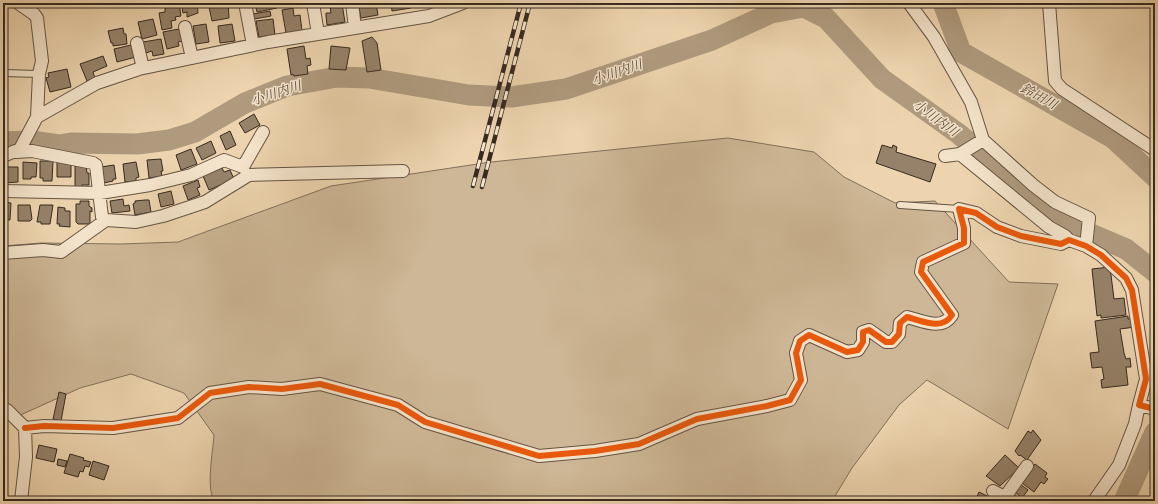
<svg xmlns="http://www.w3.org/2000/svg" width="1158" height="504" viewBox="0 0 1158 504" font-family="'Gentium Book Plus','Noto Serif JP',serif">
<rect width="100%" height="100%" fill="#edd4ae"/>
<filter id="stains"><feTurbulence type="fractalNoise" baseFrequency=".005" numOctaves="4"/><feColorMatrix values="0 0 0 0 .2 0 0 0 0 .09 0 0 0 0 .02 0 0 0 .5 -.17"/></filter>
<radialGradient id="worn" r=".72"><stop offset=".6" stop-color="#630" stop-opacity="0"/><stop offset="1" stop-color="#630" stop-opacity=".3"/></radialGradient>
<!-- green -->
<path fill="#ceb796" stroke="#82705c" d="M728 138 814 152 844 177 895 203 935 201 1009 282 1058 284 1008 429 927 380 899 405 852 468 832 501H214C206 487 213 451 214 435L184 393 131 374 80 388 3 423V246L41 243 121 244 178 242 331 186 491 162Z"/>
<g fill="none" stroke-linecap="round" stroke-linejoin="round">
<!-- stream -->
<path stroke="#7f6d59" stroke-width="3.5" d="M1153 440 1155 441"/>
<!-- river -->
<path stroke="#af9a7e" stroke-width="21" d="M943 3 961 52 1113 138 1155 177
M3 142 31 141 59 145 71 143 137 144 169 140 195 132 245 103 287 86 337 77 369 78 469 95 511 97 566 89 712 40 771 13 804 7 826 18 882 79 959 134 1045 209 1065 223 1126 249 1155 272
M1124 501 1155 432"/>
</g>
<!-- building -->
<path fill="#96826a" stroke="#372a21" d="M170 3H179L181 16 175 17 176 20 171 21 172 28 162 30 159 13 165 12V8L171 7Z
M181 3H197L198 13 187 17V12L183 13Z
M212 3H228L229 18 212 21 209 7 212 6Z
M258 3H276L277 8 257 12 255 4Z
M283 3H297L298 4 284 6Z
M358 3H376L378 15 361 18Z
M391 3H415L411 4V8L392 11Z
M800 3H817V4L801 6Z
M342 4 345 22 327 25 326 16V13H331L330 6Z
M293 8 294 16 300 15 302 31 286 33 282 10Z
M270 11 271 16 254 19 253 14Z
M153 19 157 35 142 39 138 22Z
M273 19 275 35 259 37 256 21Z
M206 24 209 42 196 44 193 26Z
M232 24 235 41 220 43 218 26Z
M123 28 124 34H126L127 44 113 46V43H111L108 31Z
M179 29 182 41 178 42 179 46 167 49 163 32Z
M372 37 377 43 381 70 367 72 362 41Z
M161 39 164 54 153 56 152 51 146 53 143 42Z
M131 45 136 57 117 62 114 49Z
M304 46 306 59 310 58 311 65 307 66 308 74 294 76 293 74 291 75 287 49Z
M331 46 350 48 346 70 329 69Z
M103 56 107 66 93 72 95 78 87 81 80 64Z
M67 69 71 87 50 92 46 78 49 77 48 73Z
M254 114 260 125 245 133 239 123Z
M230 131 236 145 226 150 220 136Z
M211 141 216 153 202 160 196 148Z
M882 145 892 148 893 145 897 147 896 152 936 164 930 182 876 163Z
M191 149 197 164 181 170 176 155Z
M161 159 163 171H161L162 176 149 178 147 160Z
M40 161H53L52 181H43V178H40Z
M23 162 37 163 36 177H31V179H23Z
M57 162H71V177H57Z
M136 162 139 177 136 178V181L125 182 123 164Z
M75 163 86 165 87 173H89V185H82V188H75Z
M114 165 116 179H113V181L104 183 101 167Z
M4 167H18V182L4 183Z
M222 168 224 172 230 170 234 179 209 190 203 176Z
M198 180 200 187 197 188 200 195 188 200 183 186Z
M171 191 174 204 161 207 158 194Z
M123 199 124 206 129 205 130 211 112 213 110 201Z
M145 200H149L151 212 135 215 133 204 135 203V201Z
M80 201H89V206L92 208V212L90 211V224H78L76 222V204H80Z
M3 202 11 203 10 220 3 219Z
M18 205H30L32 219 30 221H18Z
M40 205H53L50 224H41V222H37Z
M58 207 65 208V211H70V227L59 226 60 224H57Z
M1110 267 1114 299 1124 298 1126 315 1101 318V315L1097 316 1092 269Z
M1128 316V319L1134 318 1135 327 1120 329 1124 353 1126 359 1130 358 1131 367H1126L1128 385 1102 388 1101 380 1104 379 1102 367 1092 368 1090 353 1099 352 1095 321Z
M59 392 66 394 61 421 53 419Z
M1033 430 1041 440 1027 460 1020 455 1019 456 1015 451 1028 431 1031 433Z
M39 445 57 449 54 462 36 458Z
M70 454 84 458 83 460 91 462 89 467 85 466 83 472 80 471 78 477 64 473Z
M1005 455 1019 468 1000 486 986 476Z
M58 459 67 461 65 467 57 465Z
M93 461 109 466 104 480 89 475Z
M1035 464 1047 473 1045 477 1048 479 1044 484 1041 482 1034 492 1022 483Z
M1020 484 1028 490 1022 498 1015 492Z
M979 492 989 497 988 500 991 501H975Z"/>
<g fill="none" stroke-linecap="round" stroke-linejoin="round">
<!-- lane casing -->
<g stroke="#645444" stroke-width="8">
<path id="lane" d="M3 73 39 74
M900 205 959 209"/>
</g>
<!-- street casing -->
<g stroke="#645444" stroke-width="14">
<path id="street" d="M18 3 34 14 37 18 42 61 39 74 37 117
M245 3 253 45
M313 3 318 34
M352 3 355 28
M909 3 934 37 971 102 983 140 1033 185 1055 202 1089 218 1086 246
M1049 3 1055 81 1062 89 1155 150
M185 27 192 58
M137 43 143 68
M16 152 32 151 93 163 96 165 102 217 106 220 136 222 163 216 205 202 249 175 403 171
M960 154 1049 227 1065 236 1069 240
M3 156 20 149 37 117 97 83 139 69 268 42 429 16 463 3
M945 156 960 154 983 140
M3 191 100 193 150 185 191 175 224 160 243 167 263 132
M3 253 43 250 61 252 106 220
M3 409 7 410 25 428 26 457 21 501
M25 428 44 426 113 428 178 418 210 393 249 387 282 389 320 384 398 405 425 422 539 456 595 451 639 444 697 419 767 406 790 400 801 380 796 353 800 341 809 335 847 352 858 350 863 342V332L869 330 886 342H892L899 334 900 323 907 317C923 321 942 331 952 315L921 272 923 262 964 243V228L959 209 976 213 997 227 1021 236 1061 244 1069 240 1086 246 1101 255 1126 278 1132 290 1146 379 1139 405 1155 409
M993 491 1012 501
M1005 497 1027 466
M1094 501 1119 465 1135 424 1139 405"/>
</g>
<!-- lane -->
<use href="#lane" stroke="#f3e3ca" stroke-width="6"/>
<!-- street -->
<use href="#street" stroke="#f3e3ca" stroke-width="12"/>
<!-- rail casing -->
<g stroke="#372a21" stroke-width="4.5">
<path id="rail" d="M473 186 521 3
M482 187 530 3"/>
</g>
<!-- rail -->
<use href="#rail" stroke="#f3e3ca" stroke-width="3" stroke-dasharray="9" stroke-linecap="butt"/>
<!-- cycleway casing -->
<g stroke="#f3e3ca" stroke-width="8">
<path id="cycleway" d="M25 428 44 426 113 428 178 418 210 393 249 387 282 389 320 384 398 405 425 422 539 456 595 451 639 444 697 419 767 406 790 400 801 380 796 353 800 341 809 335 847 352 858 350 863 342V332L869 330 886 342H892L899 334 900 323 907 317C923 321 942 331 952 315L921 272 923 262 964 243V228L959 209 976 213 997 227 1021 236 1061 244 1069 240 1086 246 1101 255 1126 278 1132 290 1146 379 1139 405 1155 409"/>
</g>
<!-- cycleway -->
<use href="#cycleway" stroke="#e8590c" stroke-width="6"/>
</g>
<g text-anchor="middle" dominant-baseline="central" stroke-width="3" stroke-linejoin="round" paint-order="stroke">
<!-- water labels -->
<g font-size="13" font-style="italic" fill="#5b4c3d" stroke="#f3e3ca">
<text transform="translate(617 72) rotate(-19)">小川内川</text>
<text transform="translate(276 93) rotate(-18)">小川内川</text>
<text transform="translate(1039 96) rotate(29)">鈴田川</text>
<text transform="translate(936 118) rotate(36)">小川内川</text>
</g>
</g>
<!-- margin -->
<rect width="1158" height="504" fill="none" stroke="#edd4ae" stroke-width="16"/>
<rect x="4" y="4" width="1150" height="496" fill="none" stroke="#372a21" stroke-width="2"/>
<rect x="8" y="8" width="1142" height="488" fill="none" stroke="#372a21"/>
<rect width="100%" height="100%" filter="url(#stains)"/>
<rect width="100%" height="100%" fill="url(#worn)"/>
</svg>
